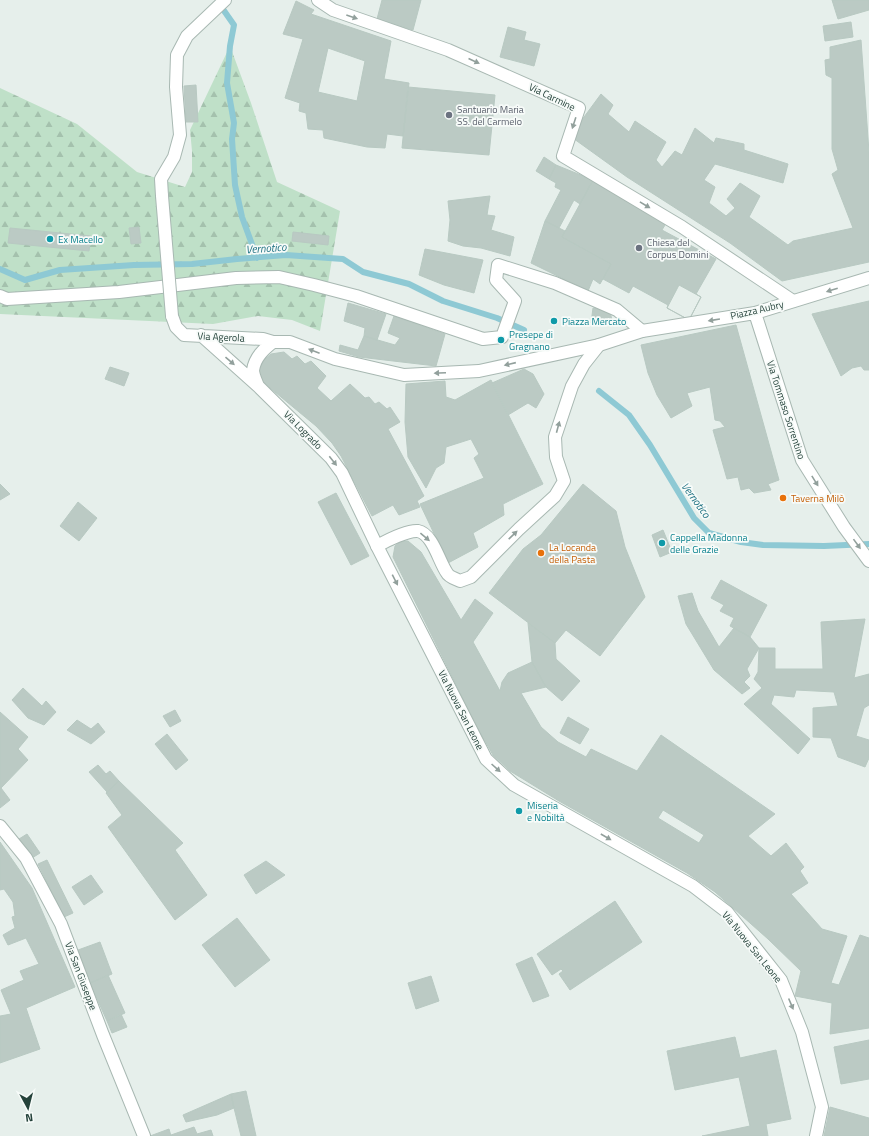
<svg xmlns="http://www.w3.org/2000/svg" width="869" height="1136" viewBox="0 0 869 1136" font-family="'Titillium Web',sans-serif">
<defs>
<pattern id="forest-firs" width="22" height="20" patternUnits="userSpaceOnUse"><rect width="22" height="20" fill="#bfe0c8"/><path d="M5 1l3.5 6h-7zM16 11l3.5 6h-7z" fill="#a4c1ad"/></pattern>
</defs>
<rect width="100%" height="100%" fill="#e6efeb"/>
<!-- forest -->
<path fill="url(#forest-firs)" d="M230 46 251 103 277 182 340 211 320 331 292 320 258 316 213 324 0 314V88L77 124 137 172 185 187 192 172V151L190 130Z"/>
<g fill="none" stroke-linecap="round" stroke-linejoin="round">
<!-- stream -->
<path stroke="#8ec9d4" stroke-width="6" d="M220 5 234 25 230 46 227 83 234 123 232 139 235 185 242 217 257 258
M0 269 25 280 60 270 134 265 192 264 237 259 286 255 343 259 363 272 409 284 443 301 497 318 524 330
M599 391 629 415 650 445 694 518 709 533 741 542 763 545 824 546 869 544"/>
</g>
<!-- building -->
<path fill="#bbcac4" stroke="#b8c9c2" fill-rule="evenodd" d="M382 0H421L413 30 377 19Z
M832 0H869V10L838 19Z
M296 1 314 10 311 14 391 41 384 79 409 83 403 136 387 134 385 148 367 147 324 138 323 130 308 129 306 113 299 111 300 103 285 98 303 39 283 34ZM328 48 365 61 357 101 318 92Z
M851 22 853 37 825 41 823 26Z
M508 27 526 32 524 40 540 44 534 66 500 57Z
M861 40 869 152V262L782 281 730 243 627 177 570 136 601 94 613 105 608 114 629 132 635 121 666 142 656 160 662 167 675 151 682 155 695 128 714 143 716 138 744 144V150L788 164 783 183 715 164 704 180 715 187 709 203 726 216 735 208 727 199 740 183 760 196 749 217 788 245 793 241 853 228 832 174 838 170 832 149V78L826 75 825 60 830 59V47Z
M196 85 198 122H186L184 86Z
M408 87 495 95 489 155 402 148Z
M544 157 556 165 549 179 536 171Z
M556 165 593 180 580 204 574 200 559 228 545 221 561 190 555 187 556 183 549 179Z
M593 180 668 220 662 230 716 259 696 294 701 297 689 320 667 308 668 305 633 286 629 293 603 279 611 264 562 237Z
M490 196 487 215 495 216 491 230 514 237 510 256 481 248 463 246 448 241 450 220 448 201Z
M545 221 565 231 562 237 611 264 600 284 593 279 588 291 531 263Z
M139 227 141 243 131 244 129 228Z
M10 228 91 236 89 251 8 243Z
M293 232 329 236 328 245 292 241Z
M425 249 483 260 474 293 444 285 419 275Z
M679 285 701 297 689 320 667 308Z
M869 301V370H864L861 366 852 368 841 376 812 314Z
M348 303 386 314 377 340 364 336 365 328 344 321Z
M593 308 610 312 612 320 591 323Z
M394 316 445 334 436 366 359 357 339 351 340 345 358 350 364 336 395 345 400 338 388 333Z
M736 325 779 480 768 484 771 490 754 493 749 488 741 490 738 477 727 479 713 430 725 427 720 421 715 420 710 387 687 393 692 406 671 418 657 395 648 373 641 345Z
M284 352 292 359 297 356 305 364 311 361 326 376 317 388 331 401 350 384 365 398 369 397 375 404 379 402 387 409 390 407 400 422 388 429 424 496 417 501 420 507 399 515 393 505 372 516 341 456 332 443 316 426 258 378 260 363 271 354Z
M110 367 129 373 124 386 105 379Z
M524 369 533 374 544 394 536 408 528 403 508 415 492 383Z
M491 380 543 484 503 504 504 515 473 533 478 547 448 563 420 504 484 478 474 458 479 454 471 439 446 447 444 463 436 468 426 488 408 457 405 422 406 384 445 381 446 397 455 400Z
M0 484 10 494 0 500Z
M583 484 616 511 625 547 645 597 600 656 566 630 555 643 489 593 523 549 541 535Z
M336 493 369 556 351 565 318 502Z
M78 502 97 518 79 541 60 526Z
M663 530 672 552 660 557 652 535Z
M401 541H408L421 552 461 620 475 599 493 613 473 642 500 691 502 682 508 673 532 662 546 687 521 693 541 727 558 742 586 757 591 749 637 771 661 735 775 814 748 836 771 856 786 843 804 867 800 871 808 883 791 894 822 929 847 936 831 983 839 985 860 935 869 938V1028L830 1034 832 1003 795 996 801 971 768 939 715 892 687 873 559 801 510 771 493 755 477 727 393 557 395 546ZM663 810 704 835 699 843 658 818Z
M721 580 767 605 750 637 730 626 734 618 720 611 724 605 711 598Z
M692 593 698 611 719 647 734 628 750 637 759 648 747 669 750 676 744 682 750 688 742 694 714 670 686 624 678 596Z
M865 619 854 678 869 674V705L864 708 856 736 869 740V758L865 767 838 757 831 738 813 737V708L838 706 834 692 796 690 794 697 774 695 771 704 810 739 798 754 744 704 762 688 754 679 758 672 759 648H775V669H823L821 622Z
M528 623 555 643 556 659 580 681 562 701 546 687 532 662Z
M23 688 42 706 46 701 56 712 44 725 28 718 12 700Z
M175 710 181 721 170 727 163 716Z
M0 712 28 737 18 749 28 760 1 788 10 800 0 808Z
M568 717 589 729 580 744 560 733Z
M77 720 91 729 98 723 105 732 91 744 67 730Z
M167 734 188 760 176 770 155 744Z
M98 765 106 774 110 771 119 781 107 792 89 772Z
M119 781 183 843 175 850 207 895 175 920 108 827 122 815 106 793Z
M27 834 40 853 32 858 19 839Z
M0 842 32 888 75 987 26 1008 40 1049 0 1063V1016L11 1014 1 990 24 980 20 971 39 964 26 938 8 945 3 935 15 928 12 917 15 916 13 902 4 889 0 890Z
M47 860 73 913 64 917 38 864Z
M266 861 285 875 256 894 244 875Z
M91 875 103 892 84 905 72 887Z
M615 901 642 942 570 990 559 974 563 971 561 969 552 975 537 954Z
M237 918 270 960 235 987 202 945Z
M100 942 112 974 90 983 78 950Z
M532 957 549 996 533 1002 516 964Z
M108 975 125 1013 107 1021 90 983Z
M431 976 439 1001 416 1009 408 983Z
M121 1014 127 1027 112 1033 107 1021Z
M735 1037 740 1058 776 1050 791 1119 766 1124 768 1136H702L750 1126 739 1077 675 1090 667 1051Z
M869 1040V1079L841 1084 834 1047Z
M246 1091 256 1136H241L234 1108 231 1094Z
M231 1094 234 1108 217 1115 186 1122 183 1115Z
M830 1107 869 1118V1136H824Z
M194 1127 197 1134 211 1130 213 1136H171V1135Z
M169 1129 171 1136H150Z"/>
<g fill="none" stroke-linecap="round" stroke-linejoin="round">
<!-- minor casing -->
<g stroke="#a8b8b2" stroke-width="14">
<path id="minor" d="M318 0 333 10 448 50 579 108 563 156 682 227 793 301
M0 296 7 299 119 292 236 278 279 277 314 285 356 296 483 339 502 337 515 301 496 280 498 265 555 283 617 310 642 331
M377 546C386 541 408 530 418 531 433 534 439 562 447 573 449 577 456 579 460 581L471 577 519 529 555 496 564 481 556 457 555 437 572 386 584 364 599 345
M0 826 26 858 61 924 103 1035 144 1136"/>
</g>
<!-- tertiary casing -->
<g stroke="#a8b8b2" stroke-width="14">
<path id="tertiary" d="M162 196 161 179 174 157 180 135 176 87 177 55 187 36 225 0
M755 313 802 460 844 527 869 561
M172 316 176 327 184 335 263 339 273 342H290L335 359 404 375 479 371 599 345 642 331 755 313 869 278
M201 335 258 386 331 458 342 473 377 546 486 759 514 785 693 886 727 912 781 980 802 1032 822 1107 816 1136
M258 386C256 381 253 375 253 370 255 357 264 349 273 342"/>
</g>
<!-- minor -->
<use href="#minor" stroke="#fff" stroke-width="12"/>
<!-- tertiary -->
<use href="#tertiary" stroke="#fff" stroke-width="12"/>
<!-- tertiary-bridge casing -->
<g stroke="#a8b8b2" stroke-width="14" stroke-linecap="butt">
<path id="tertiary-bridge" d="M162 196 172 316"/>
</g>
<!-- tertiary-bridge -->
<use href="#tertiary-bridge" stroke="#fff" stroke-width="12"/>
</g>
<!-- one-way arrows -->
<defs><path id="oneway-solid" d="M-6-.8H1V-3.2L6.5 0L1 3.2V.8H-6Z"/></defs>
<g fill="#92a09c">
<use href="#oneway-solid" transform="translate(352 17) rotate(19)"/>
<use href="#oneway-solid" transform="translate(474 61) rotate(24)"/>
<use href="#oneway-solid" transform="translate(574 123) rotate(108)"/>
<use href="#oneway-solid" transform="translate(645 205) rotate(31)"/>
<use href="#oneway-solid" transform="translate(832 290) rotate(163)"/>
<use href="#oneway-solid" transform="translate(714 320) rotate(171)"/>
<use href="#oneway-solid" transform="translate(314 351) rotate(-159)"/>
<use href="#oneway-solid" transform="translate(230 361) rotate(41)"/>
<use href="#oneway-solid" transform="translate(510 364) rotate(167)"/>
<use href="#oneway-solid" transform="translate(440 373) rotate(177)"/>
<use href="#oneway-solid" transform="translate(558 427) rotate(-75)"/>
<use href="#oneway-solid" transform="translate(333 461) rotate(52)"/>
<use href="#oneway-solid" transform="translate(815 481) rotate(58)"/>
<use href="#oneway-solid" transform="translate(513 535) rotate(-44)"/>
<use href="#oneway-solid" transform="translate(425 537) rotate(40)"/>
<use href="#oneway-solid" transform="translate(857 544) rotate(54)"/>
<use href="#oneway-solid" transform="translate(395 580) rotate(63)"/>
<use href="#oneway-solid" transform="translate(496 768) rotate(42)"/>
<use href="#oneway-solid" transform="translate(606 837) rotate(30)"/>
<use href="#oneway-solid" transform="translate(791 1004) rotate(67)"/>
</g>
<!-- markers -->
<g fill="#6b7280" stroke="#f7fbf9" stroke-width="1.5">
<circle cx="449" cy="115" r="4"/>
<circle cx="639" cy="248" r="4"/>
</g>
<g fill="#0f9aa8" stroke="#f7fbf9" stroke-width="1.5">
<circle cx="50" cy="239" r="4"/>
<circle cx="554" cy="321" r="4"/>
<circle cx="501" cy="340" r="4"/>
<circle cx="662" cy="543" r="4"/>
<circle cx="519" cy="811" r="4"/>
</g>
<g fill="#e8710a" stroke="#f7fbf9" stroke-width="1.5">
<circle cx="783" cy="498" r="4"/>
<circle cx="541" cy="553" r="4"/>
</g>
<g text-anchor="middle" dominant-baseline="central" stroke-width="3.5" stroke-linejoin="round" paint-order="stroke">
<!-- street labels -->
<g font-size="10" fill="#24423a" stroke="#f7fbf9">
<text transform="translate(552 97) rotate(26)">Via Carmine</text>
<text transform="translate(757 310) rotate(-13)">Piazza Aubry</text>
<text transform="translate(221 337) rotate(3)">Via Agerola</text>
<text transform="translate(786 410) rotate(72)">Via Tommaso Sorrentino</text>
<text transform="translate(303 430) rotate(45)">Via Logrado</text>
<text transform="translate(461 710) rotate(63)">Via Nuova San Leone</text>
<text transform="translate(752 947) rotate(51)">Via Nuova San Leone</text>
<text transform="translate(81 976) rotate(69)">Via San Giuseppe</text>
</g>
<!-- worship labels -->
<g font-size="10" fill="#5b616d" stroke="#f7fbf9" text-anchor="start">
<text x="457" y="109">Santuario Maria<tspan x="457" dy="12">SS. del Carmelo</tspan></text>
<text x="647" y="242">Chiesa del<tspan x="647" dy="12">Corpus Domini</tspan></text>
</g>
<!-- culture labels -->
<g font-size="10" fill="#0d838f" stroke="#f7fbf9" text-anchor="start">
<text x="58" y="239">Ex Macello</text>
<text x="562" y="321">Piazza Mercato</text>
<text x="509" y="334">Presepe di<tspan x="509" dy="12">Gragnano</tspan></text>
<text x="670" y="537">Cappella Madonna<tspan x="670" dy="12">delle Grazie</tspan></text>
<text x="527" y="805">Miseria<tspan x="527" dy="12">e Nobiltà</tspan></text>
</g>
<!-- food labels -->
<g font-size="10" fill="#c56008" stroke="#f7fbf9" text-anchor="start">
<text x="791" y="498">Taverna Milò</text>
<text x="549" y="547">La Locanda<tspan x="549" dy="12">della Pasta</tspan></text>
</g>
<!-- water labels -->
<g font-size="11" font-style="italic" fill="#1c6f80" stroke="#f7fbf9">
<text transform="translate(266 248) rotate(-4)">Vernotico</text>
<text transform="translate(696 500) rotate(54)">Vernotico</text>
</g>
</g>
<!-- north arrow -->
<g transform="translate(28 1108) rotate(173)" stroke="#f7fbf9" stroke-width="3" paint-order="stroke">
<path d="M0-3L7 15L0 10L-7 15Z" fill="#24423a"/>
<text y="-6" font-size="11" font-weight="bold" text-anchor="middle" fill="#24423a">N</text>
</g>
</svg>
